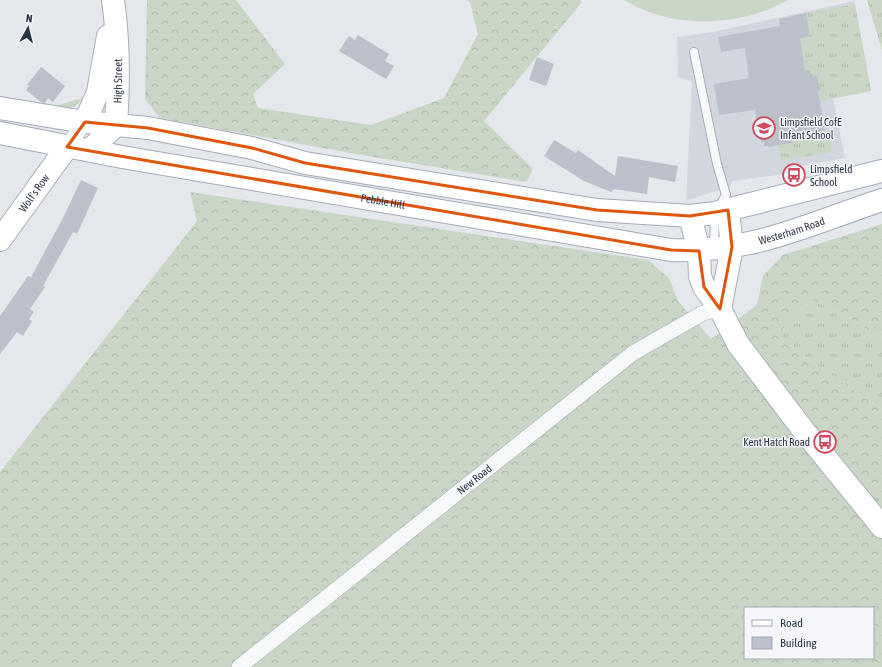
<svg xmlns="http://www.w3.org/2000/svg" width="882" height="667" viewBox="0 0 882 667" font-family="'Asap Condensed',sans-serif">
<defs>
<pattern id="grass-tufts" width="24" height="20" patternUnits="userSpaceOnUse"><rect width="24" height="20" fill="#c9d6c5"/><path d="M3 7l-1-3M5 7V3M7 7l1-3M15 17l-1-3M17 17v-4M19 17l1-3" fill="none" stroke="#adb8ab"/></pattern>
<pattern id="forest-crowns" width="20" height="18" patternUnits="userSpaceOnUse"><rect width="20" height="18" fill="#c9d6c5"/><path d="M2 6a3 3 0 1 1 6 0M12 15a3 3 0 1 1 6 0" fill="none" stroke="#adb8ab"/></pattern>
</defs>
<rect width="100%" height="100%" fill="#e4e7ec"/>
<!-- built -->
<path fill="#d2d6de" d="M854 1 871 91 833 98 845 158 790 168 791 173 733 181 730 186 686 201 692 81 678 77 677 37 713 32Z"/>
<!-- grass -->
<path fill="url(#grass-tufts)" d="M867 0H882V50Z
M855 4 871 91 820 101 818 91H820L811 76 805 71 804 63 790 40 810 36 806 13Z
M82 98C75 111 65 109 52 107Z
M798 130 810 133 828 130 832 152 781 161 778 146 791 143V139L799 138Z
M813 300 842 314 882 338V409L781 341 786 321Z"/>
<!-- forest -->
<path fill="url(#forest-crowns)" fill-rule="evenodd" d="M147 0H236L285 64 253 94 258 108 371 125 444 98 478 34 470 2 466 0H580L582 2 484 121 533 169 526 182 350 153 160 118 145 99Z
M190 192 648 260 669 278 678 301 711 339 757 305 763 276 783 255 882 224V338L842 314 813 300 786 321 781 341 882 409V667H0V472L197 221ZM745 608H873V658H745Z"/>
<!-- pitch -->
<path fill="#c9d6c5" d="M624 0H788C748 23 692 28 649 12 640 9 632 4 624 0Z"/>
<!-- building -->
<path fill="#bbc0ca" d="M806 13 810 36 800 38 805 71 810 70 811 76 817 75 820 91H818L825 130 799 135V138L791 139 792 143 769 147V146H764V142H761L755 110 719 115 714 84 749 78 745 48 721 52 718 37 780 26 779 19Z
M358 35 389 54 385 61 394 66 386 79 339 51 349 36 355 40Z
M537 57 554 64 546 86 529 80Z
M41 67 65 86 53 102 48 98 45 103 41 102 26 90 29 86 27 85Z
M554 140 576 153 578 150 615 176 618 156 678 166 675 182 649 177 647 194 614 189 611 192 584 181 544 156Z
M81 180 98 188 77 234 73 232 43 286 45 287 30 309 34 312 29 319 32 321 23 336 17 332 0 354V316L28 276 31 277 62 220Z"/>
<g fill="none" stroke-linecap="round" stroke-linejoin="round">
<!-- lane casing -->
<g stroke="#a9aeb7" stroke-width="10">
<path id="lane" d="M694 52 717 164 726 195 715 213 714 248"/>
</g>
<!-- street casing -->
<g stroke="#a9aeb7" stroke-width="16">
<g id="street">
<path d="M67 147 85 122"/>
<path id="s1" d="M239 667 633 353 703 313 720 309"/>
</g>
</g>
<!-- secondary casing -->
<g stroke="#a9aeb7" stroke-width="24">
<g id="secondary">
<path d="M85 122 98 92 108 36"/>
<path id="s2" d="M90 150 116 125C119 83 119 42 113 0"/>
<path d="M690 216 699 251 700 276 704 287 720 309 738 344 804 431 882 527"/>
<path id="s3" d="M0 240 67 147"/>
<path d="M720 309 732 247 728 210"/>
</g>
</g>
<!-- primary casing -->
<g stroke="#a3abb8" stroke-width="24">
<g id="primary">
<path d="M0 108 85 122 148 128 252 148 305 163 597 210 690 216 715 213 882 171"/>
<path id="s4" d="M0 133 122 157 671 250C753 253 806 225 882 200"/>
</g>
</g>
<!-- lane -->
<use href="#lane" stroke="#f7f8fa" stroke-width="8"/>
<!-- street -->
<use href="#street" stroke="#f7f8fa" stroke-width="15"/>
<!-- secondary -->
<use href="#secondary" stroke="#fff" stroke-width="22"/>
<!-- primary -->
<use href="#primary" stroke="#fff" stroke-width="22"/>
</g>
<!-- marked area -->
<path fill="none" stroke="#df570f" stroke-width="3" stroke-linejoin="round" d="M85 122 148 128 252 148 305 163 597 210 690 216 728 210 732 247 720 309 704 287 699 251 671 250 67 147Z"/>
<!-- icons -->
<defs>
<g id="school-ring" transform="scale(1.15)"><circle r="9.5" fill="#f4f6f9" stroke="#d1495b" stroke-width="1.5"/><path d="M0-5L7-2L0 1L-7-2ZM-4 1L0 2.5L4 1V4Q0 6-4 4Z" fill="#d1495b"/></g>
<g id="bus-ring" transform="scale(1.15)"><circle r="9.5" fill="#f4f6f9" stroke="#d1495b" stroke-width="1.5"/><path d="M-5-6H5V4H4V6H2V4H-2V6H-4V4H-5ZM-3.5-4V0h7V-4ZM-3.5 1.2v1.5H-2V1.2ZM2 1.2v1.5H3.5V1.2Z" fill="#d1495b"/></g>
</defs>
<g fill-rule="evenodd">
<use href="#school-ring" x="764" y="128"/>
<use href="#bus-ring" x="794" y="175"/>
<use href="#bus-ring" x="825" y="442"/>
</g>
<g text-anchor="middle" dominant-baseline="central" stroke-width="3" stroke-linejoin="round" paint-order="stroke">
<!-- street labels -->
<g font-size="11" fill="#2b3445" stroke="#f4f6f9">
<text stroke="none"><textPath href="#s2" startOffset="80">High Street</textPath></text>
<text stroke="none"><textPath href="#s3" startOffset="58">Wolf's Row</textPath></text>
<text stroke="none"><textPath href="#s4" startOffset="389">Pebble Hill</textPath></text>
<text stroke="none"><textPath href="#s4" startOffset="804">Westerham Road</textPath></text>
<text stroke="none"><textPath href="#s1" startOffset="301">New Road</textPath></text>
</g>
<!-- poi labels -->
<g font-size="11" fill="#2b3445" stroke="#f4f6f9" text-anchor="start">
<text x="780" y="122">Limpsfield CofE<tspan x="780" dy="13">Infant School</tspan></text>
<text x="810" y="169">Limpsfield<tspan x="810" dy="13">School</tspan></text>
<text x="810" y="442" text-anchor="end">Kent Hatch Road</text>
</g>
</g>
<!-- legend -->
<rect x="744" y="607" width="130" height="52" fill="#f4f6f9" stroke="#a4a8b1"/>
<rect x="752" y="620" width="20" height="6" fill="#ffffff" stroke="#a4a8b1"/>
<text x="780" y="627" font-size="12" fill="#2b3445">Road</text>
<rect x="752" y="637" width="20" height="12" fill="#bbc0ca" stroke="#a4a8b1"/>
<text x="780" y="647" font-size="12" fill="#2b3445">Building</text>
<!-- north arrow -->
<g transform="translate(28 28) rotate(7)" stroke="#f4f6f9" stroke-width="3" paint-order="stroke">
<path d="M0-3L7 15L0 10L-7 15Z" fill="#2b3445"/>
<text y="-6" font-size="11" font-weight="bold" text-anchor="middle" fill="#2b3445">N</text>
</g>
</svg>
